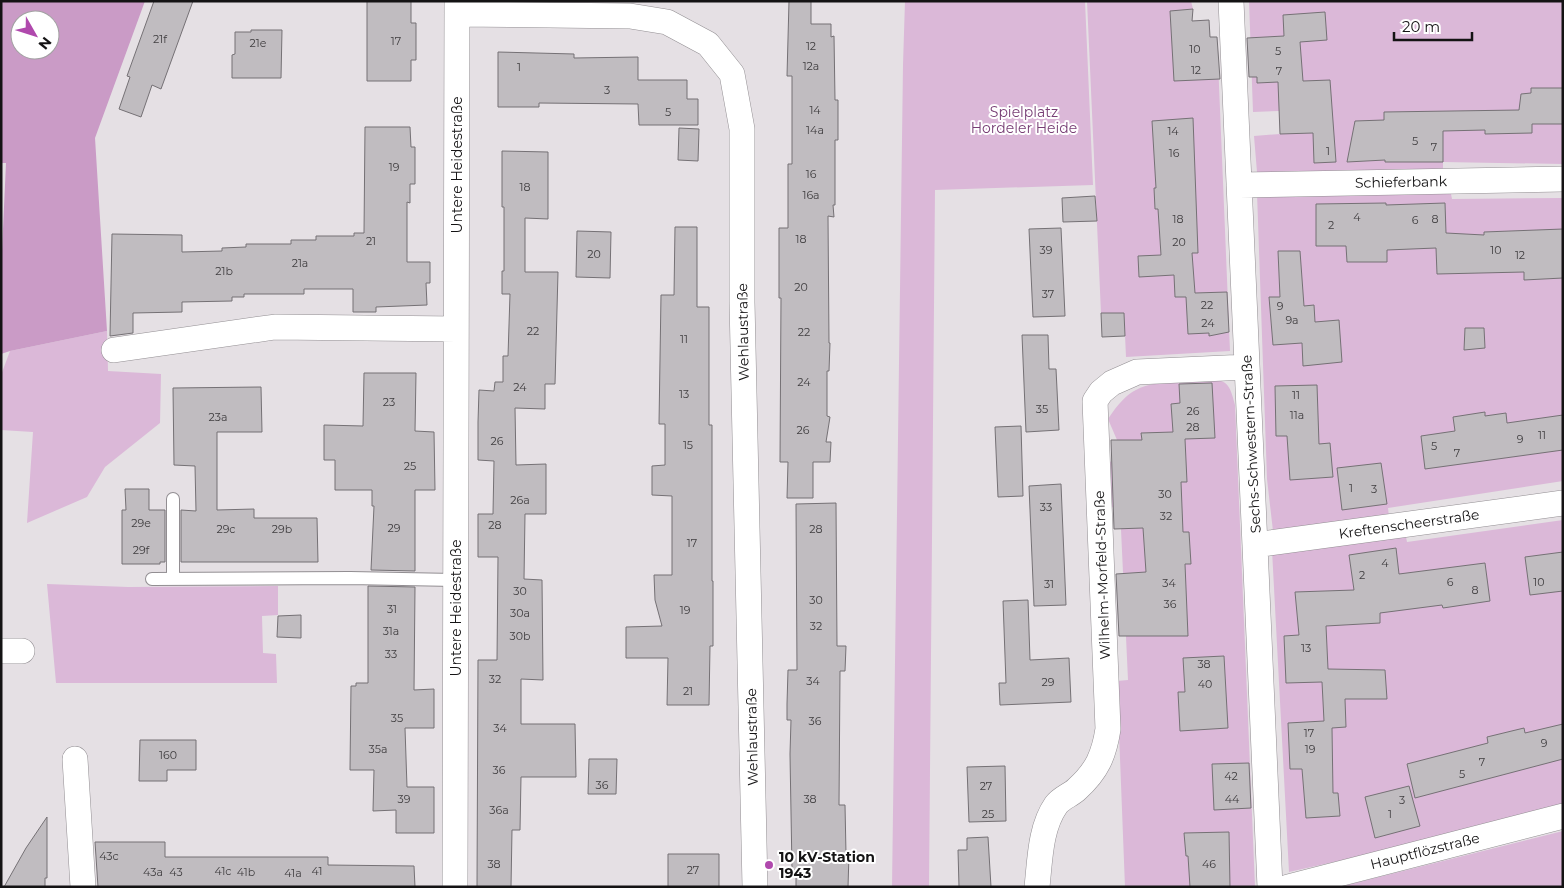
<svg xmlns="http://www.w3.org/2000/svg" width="1564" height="888" viewBox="0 0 1564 888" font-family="Montserrat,sans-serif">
<rect width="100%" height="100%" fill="#e5e0e4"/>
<!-- green -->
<path fill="#dbb8d8" d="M905 1H1085L1093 185 935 190 929 887H892L903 65Z
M1087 1H1191L1193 9 1192 21 1209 20 1210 37H1217L1230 351 1126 357 1124 313H1101Z
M1249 1H1563V164L1443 162V174L1257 172 1254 136 1280 134 1279 111 1253 112Z
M1450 189 1452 199 1563 198V481L1388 508 1389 517 1273 531 1267 479 1257 193Z
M107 331 108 371 161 374 160 423 105 467 87 497 27 523 33 432 1 430V375L10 351Z
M1200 380C1225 379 1229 380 1235 405L1255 887H1125L1117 681 1128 680 1120 508 1109 507 1107 462 1117 461V440L1108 419C1128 389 1141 383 1177 382 1186 381 1190 382 1200 380Z
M1563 520V805L1347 859 1289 872 1272 550 1405 532 1407 542Z
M47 584 128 587 278 586V615L262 616 263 653 276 654 277 683H56Z
M1563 831V887H1342L1351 884Z"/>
<!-- forest -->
<path fill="#ca9bc6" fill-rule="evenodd" d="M1 1H145L95 138 107 331 10 351 1 354V273L6 163H1ZM20 20H50V50H20Z"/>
<!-- building -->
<path fill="#c0bcc0" stroke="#757175" d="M154 1H193L161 89 152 85 141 117 119 109 130 77 127 76Z
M367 1H411V23H416V60H411V81H367Z
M789 1H811V24H831V37L834 36 835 100H838V140H835V205H833L834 217 828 216 829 343H830L829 371H827V416L830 417 826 442H831L830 462H813V498H787L788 462H780L781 298H779V228H788V164H792V76H787Z
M1193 9 1192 21 1209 20 1210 37H1217L1220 79 1174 81 1170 11Z
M1325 12 1327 40 1300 42 1303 81 1330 80 1336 162 1314 163 1313 133 1280 134 1278 82 1257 83V77H1249L1247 38 1284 36 1283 15Z
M251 30H282L281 78H232V55L235 54V32H251Z
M498 52 574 54V58L638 57V80H687V99H698V125H639L638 104 539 103V107H498Z
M1531 88H1563V124H1532V133L1485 134V130L1443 131V162H1385V160L1347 162 1355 121 1384 120V112L1519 110 1521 94 1531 93Z
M1193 118 1198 253H1192L1195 293 1227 292 1229 332 1209 336V333L1188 334 1186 297H1175L1174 275 1139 277 1138 256 1161 255 1158 209H1155L1154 188H1156L1152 121Z
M365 127H410L411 147H415V184H410V203L407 202V262H430V283H426L427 305 376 307V312H353V289H304V294H244V297H232V301L182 302V312L133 313V333L110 336 112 234 182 235V252L222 251V248L246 247V244H291V240H316V236H354V233H364Z
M679 128 699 129 698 161 678 160Z
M502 151 548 152V219L525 218V272H558L555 384H545V409L515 408 516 465 546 464V514H525L524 579 542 580 543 680 521 679V724H575L576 777H521L520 830H512L511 887H477L478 660H497L498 557H478V514H493L494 461 478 460V422L479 390 494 391 495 382H503V356H508L510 294H502V271H504V207H502Z
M1095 196 1097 221 1063 222 1062 198Z
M1386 203V205L1445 203 1446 233 1484 235V232L1563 229V278L1524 280V272L1437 274 1436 248 1387 250V262H1347L1346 246H1316V204Z
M675 227H697V307H709V425H712V581H713V646H710L709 705H667L668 658H626V627L662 626 655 600 654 575H672V496L652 495V466L665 465V424H659L661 295H674Z
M1061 228 1065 316 1033 317 1029 229Z
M577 231 611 232 610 278 576 277Z
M1278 251H1300L1304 306 1314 305 1315 322 1339 320 1342 362 1303 366 1302 343 1273 345 1269 297H1280Z
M1101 313H1124L1125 336 1102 337Z
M1465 328H1484L1485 348 1464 350Z
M1022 335H1048L1049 369H1056L1059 430 1026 432Z
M364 373H416L415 431 434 432 435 490H415V571L371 570 374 506H372V490H335V460H324V425L363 426Z
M1212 383 1215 438 1185 439 1187 482H1181L1183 532H1189L1191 564H1185L1188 636H1119L1116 574 1146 572 1143 528 1114 529 1111 440H1142L1141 433 1173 432 1171 404 1180 403 1179 384Z
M1317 385 1319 444 1330 443 1333 477 1290 480 1287 436H1276L1275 386Z
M261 387 262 432H217V510L254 509V518H317L318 562H181V510L196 511 195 466 174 465 173 388Z
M1485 412V416L1506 413 1507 423 1563 415V450L1425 469 1421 436 1455 431 1453 417Z
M1021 426 1023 496 998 497 995 427Z
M1381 463 1387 504 1342 510 1337 468Z
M1061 484 1066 605 1034 606 1029 486Z
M125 489H149V510H165V562H160V564H122V510H126Z
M836 503 837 646H846L845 671H840L839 805H845L846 854H849L848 887H796V870H792L790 754 791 720H787V704L788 670H797L796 504Z
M1396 548 1399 574 1485 563 1490 601 1443 608 1442 605 1380 613V623L1326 626 1328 669 1385 670 1387 699H1345L1346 727 1332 728 1333 793H1338L1340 816 1306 818 1302 769H1290L1288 723 1324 721 1322 682 1286 683 1284 636 1299 635 1295 592 1354 590 1349 555Z
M1563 552V591L1530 595 1525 557Z
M368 586 415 587 414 690 434 689V728H405L407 787H434V833H396V810L373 811 374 770H350L351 686H356V683H368Z
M1028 600 1030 660 1069 658 1071 702 1000 705 999 683H1006L1003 601Z
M301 615V638L277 637 278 616Z
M1224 656 1228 728 1180 731 1178 692H1185L1183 658Z
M1563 724V759L1415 798 1407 764 1488 743 1487 737 1524 728 1525 733Z
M140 740H196V770H167V781H139Z
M589 759H617L616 794H588Z
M1249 763 1251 808 1214 810 1212 764Z
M1005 766 1006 821 969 822 967 767Z
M1409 786 1420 826 1375 838 1365 797Z
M47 817V878H45V887H4L26 848Z
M1229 832 1230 887H1190L1188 856H1186L1184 833Z
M988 837 991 887H959L958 850H967V838Z
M95 842H165V857H328V865L414 866 415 887H98Z
M668 854H719V887H668Z"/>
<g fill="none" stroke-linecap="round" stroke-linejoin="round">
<!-- lane casing -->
<g stroke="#928e92" stroke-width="14">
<path id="lane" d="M173 578V499
M152 579 350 578 455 580"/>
</g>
<!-- street casing -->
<g stroke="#928e92" stroke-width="26">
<path id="street" d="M1231 1 1270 887
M457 14 630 16 667 22 708 44 732 74 742 129V302L755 887
M1239 185 1563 179
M114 350 275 327 456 329
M1255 545 1563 503
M1 651H22
M75 759 83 887
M455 887 457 1
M1037 887C1040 860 1040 828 1056 805 1061 798 1071 795 1077 789 1097 771 1104 755 1108 729L1095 401 1101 392 1112 383 1137 372 1247 367
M1288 887 1563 816"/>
</g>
<!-- lane -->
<use href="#lane" stroke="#fff" stroke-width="12"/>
<!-- street -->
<use href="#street" stroke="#fff" stroke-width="25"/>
</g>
<!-- markers -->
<circle fill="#b049ad" stroke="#fff" stroke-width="2" cx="769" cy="865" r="5"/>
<g text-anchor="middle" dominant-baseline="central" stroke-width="4" stroke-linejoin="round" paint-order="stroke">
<!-- number labels -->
<g font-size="11" fill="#3f3d3f">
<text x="160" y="39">21f</text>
<text x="396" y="41">17</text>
<text x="258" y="43">21e</text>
<text x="811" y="46">12</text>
<text x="1195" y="49">10</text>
<text x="1278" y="51">5</text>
<text x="811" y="66">12a</text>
<text x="519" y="67">1</text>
<text x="1196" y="70">12</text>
<text x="1279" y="71">7</text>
<text x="607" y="90">3</text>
<text x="815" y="110">14</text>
<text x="668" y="112">5</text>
<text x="815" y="130">14a</text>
<text x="1173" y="131">14</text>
<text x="1415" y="141">5</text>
<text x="1434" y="147">7</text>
<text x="1328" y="151">1</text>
<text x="1174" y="153">16</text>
<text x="394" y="167">19</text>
<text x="811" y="174">16</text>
<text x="525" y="187">18</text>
<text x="811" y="195">16a</text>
<text x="1357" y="217">4</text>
<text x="1178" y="219">18</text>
<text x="1435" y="219">8</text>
<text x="1415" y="220">6</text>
<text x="1331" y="225">2</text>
<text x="801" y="239">18</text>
<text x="371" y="241">21</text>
<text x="1179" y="242">20</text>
<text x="1046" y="250">39</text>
<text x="1496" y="250">10</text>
<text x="594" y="254">20</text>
<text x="1520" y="255">12</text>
<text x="300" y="263">21a</text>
<text x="224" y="271">21b</text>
<text x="801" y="287">20</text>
<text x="1048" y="294">37</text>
<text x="1207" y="305">22</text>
<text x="1280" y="306">9</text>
<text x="1292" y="320">9a</text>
<text x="1208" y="323">24</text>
<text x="533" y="331">22</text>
<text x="804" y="332">22</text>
<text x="684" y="339">11</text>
<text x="804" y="382">24</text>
<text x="520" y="387">24</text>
<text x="684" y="394">13</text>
<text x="1296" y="395">11</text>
<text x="389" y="402">23</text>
<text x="1042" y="409">35</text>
<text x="1193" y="411">26</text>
<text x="1297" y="415">11a</text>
<text x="218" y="417">23a</text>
<text x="1193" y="427">28</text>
<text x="803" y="430">26</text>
<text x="1542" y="435">11</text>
<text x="1520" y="439">9</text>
<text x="497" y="441">26</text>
<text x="688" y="445">15</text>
<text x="1434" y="446">5</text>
<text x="1457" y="453">7</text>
<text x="410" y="466">25</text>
<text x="1351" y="488">1</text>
<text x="1374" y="489">3</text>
<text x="1165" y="494">30</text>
<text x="520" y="500">26a</text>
<text x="1046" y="507">33</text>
<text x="1166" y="516">32</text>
<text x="141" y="523">29e</text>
<text x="495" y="525">28</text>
<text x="394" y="528">29</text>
<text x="226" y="529">29c</text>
<text x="282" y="529">29b</text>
<text x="816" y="529">28</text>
<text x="692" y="543">17</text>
<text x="141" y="550">29f</text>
<text x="1385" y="563">4</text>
<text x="1362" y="575">2</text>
<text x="1450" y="582">6</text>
<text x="1539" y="582">10</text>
<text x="1169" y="583">34</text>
<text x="1049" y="584">31</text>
<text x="1475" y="590">8</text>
<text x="520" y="591">30</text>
<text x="816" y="600">30</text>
<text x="1170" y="604">36</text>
<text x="392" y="609">31</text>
<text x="685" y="610">19</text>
<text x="520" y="613">30a</text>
<text x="816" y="626">32</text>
<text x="391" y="631">31a</text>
<text x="520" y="636">30b</text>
<text x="1306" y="648">13</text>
<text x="391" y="654">33</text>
<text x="1204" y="664">38</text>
<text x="495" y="679">32</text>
<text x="813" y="681">34</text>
<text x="1048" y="682">29</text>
<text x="1205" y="684">40</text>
<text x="688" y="691">21</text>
<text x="397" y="718">35</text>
<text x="815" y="721">36</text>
<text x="500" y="728">34</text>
<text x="1309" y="733">17</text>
<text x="1544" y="743">9</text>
<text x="378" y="749">35a</text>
<text x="1310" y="749">19</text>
<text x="168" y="755">160</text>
<text x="1482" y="762">7</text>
<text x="499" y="770">36</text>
<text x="1462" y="774">5</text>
<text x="1231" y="776">42</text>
<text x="602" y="785">36</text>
<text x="986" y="786">27</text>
<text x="404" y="799">39</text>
<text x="810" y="799">38</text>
<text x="1232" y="799">44</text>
<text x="1402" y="800">3</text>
<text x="499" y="810">36a</text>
<text x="988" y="814">25</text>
<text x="1390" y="814">1</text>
<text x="109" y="856">43c</text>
<text x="494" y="864">38</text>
<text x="1209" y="864">46</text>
<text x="693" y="870">27</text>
<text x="223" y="871">41c</text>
<text x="317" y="871">41</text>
<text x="153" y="872">43a</text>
<text x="176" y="872">43</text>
<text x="246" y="872">41b</text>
<text x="293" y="873">41a</text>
</g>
<!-- park labels -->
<g font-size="14" fill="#773d74" stroke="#fff">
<text x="1024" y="112">Spielplatz<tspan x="1024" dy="16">Hordeler Heide</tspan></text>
</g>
<!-- street labels -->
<g font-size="14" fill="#141314" stroke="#fff">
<text transform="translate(457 165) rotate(-90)">Untere Heidestraße</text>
<text transform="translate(1401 182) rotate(-1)">Schieferbank</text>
<text transform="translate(743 332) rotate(-91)">Wehlaustraße</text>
<text transform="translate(1251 444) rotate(-93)">Sechs-Schwestern-Straße</text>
<text transform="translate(1409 524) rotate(-8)">Kreftenscheerstraße</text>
<text transform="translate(1102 575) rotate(-92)">Wilhelm-Morfeld-Straße</text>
<text transform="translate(456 608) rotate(-90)">Untere Heidestraße</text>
<text transform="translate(752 737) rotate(-91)">Wehlaustraße</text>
<text transform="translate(1425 851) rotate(-14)">Hauptflözstraße</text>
</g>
<!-- poi labels -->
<g font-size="14" font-weight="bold" fill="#141314" stroke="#fff" text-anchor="start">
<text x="779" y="857">10 kV-Station<tspan x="779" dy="16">1943</tspan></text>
</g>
</g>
<!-- border -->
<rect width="1564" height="888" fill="none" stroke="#141314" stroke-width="5"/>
<!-- north arrow -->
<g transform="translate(35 35) rotate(129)"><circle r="24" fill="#ffffff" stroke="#a1a1a1"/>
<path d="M0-4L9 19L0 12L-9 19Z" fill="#b049ad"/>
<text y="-8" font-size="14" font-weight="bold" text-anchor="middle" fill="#141314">N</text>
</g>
<!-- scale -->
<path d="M1394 32v8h78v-8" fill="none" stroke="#141314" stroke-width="2.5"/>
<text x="1402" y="32" font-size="15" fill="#141314" stroke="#ffffff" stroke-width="4" paint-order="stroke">20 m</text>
</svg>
